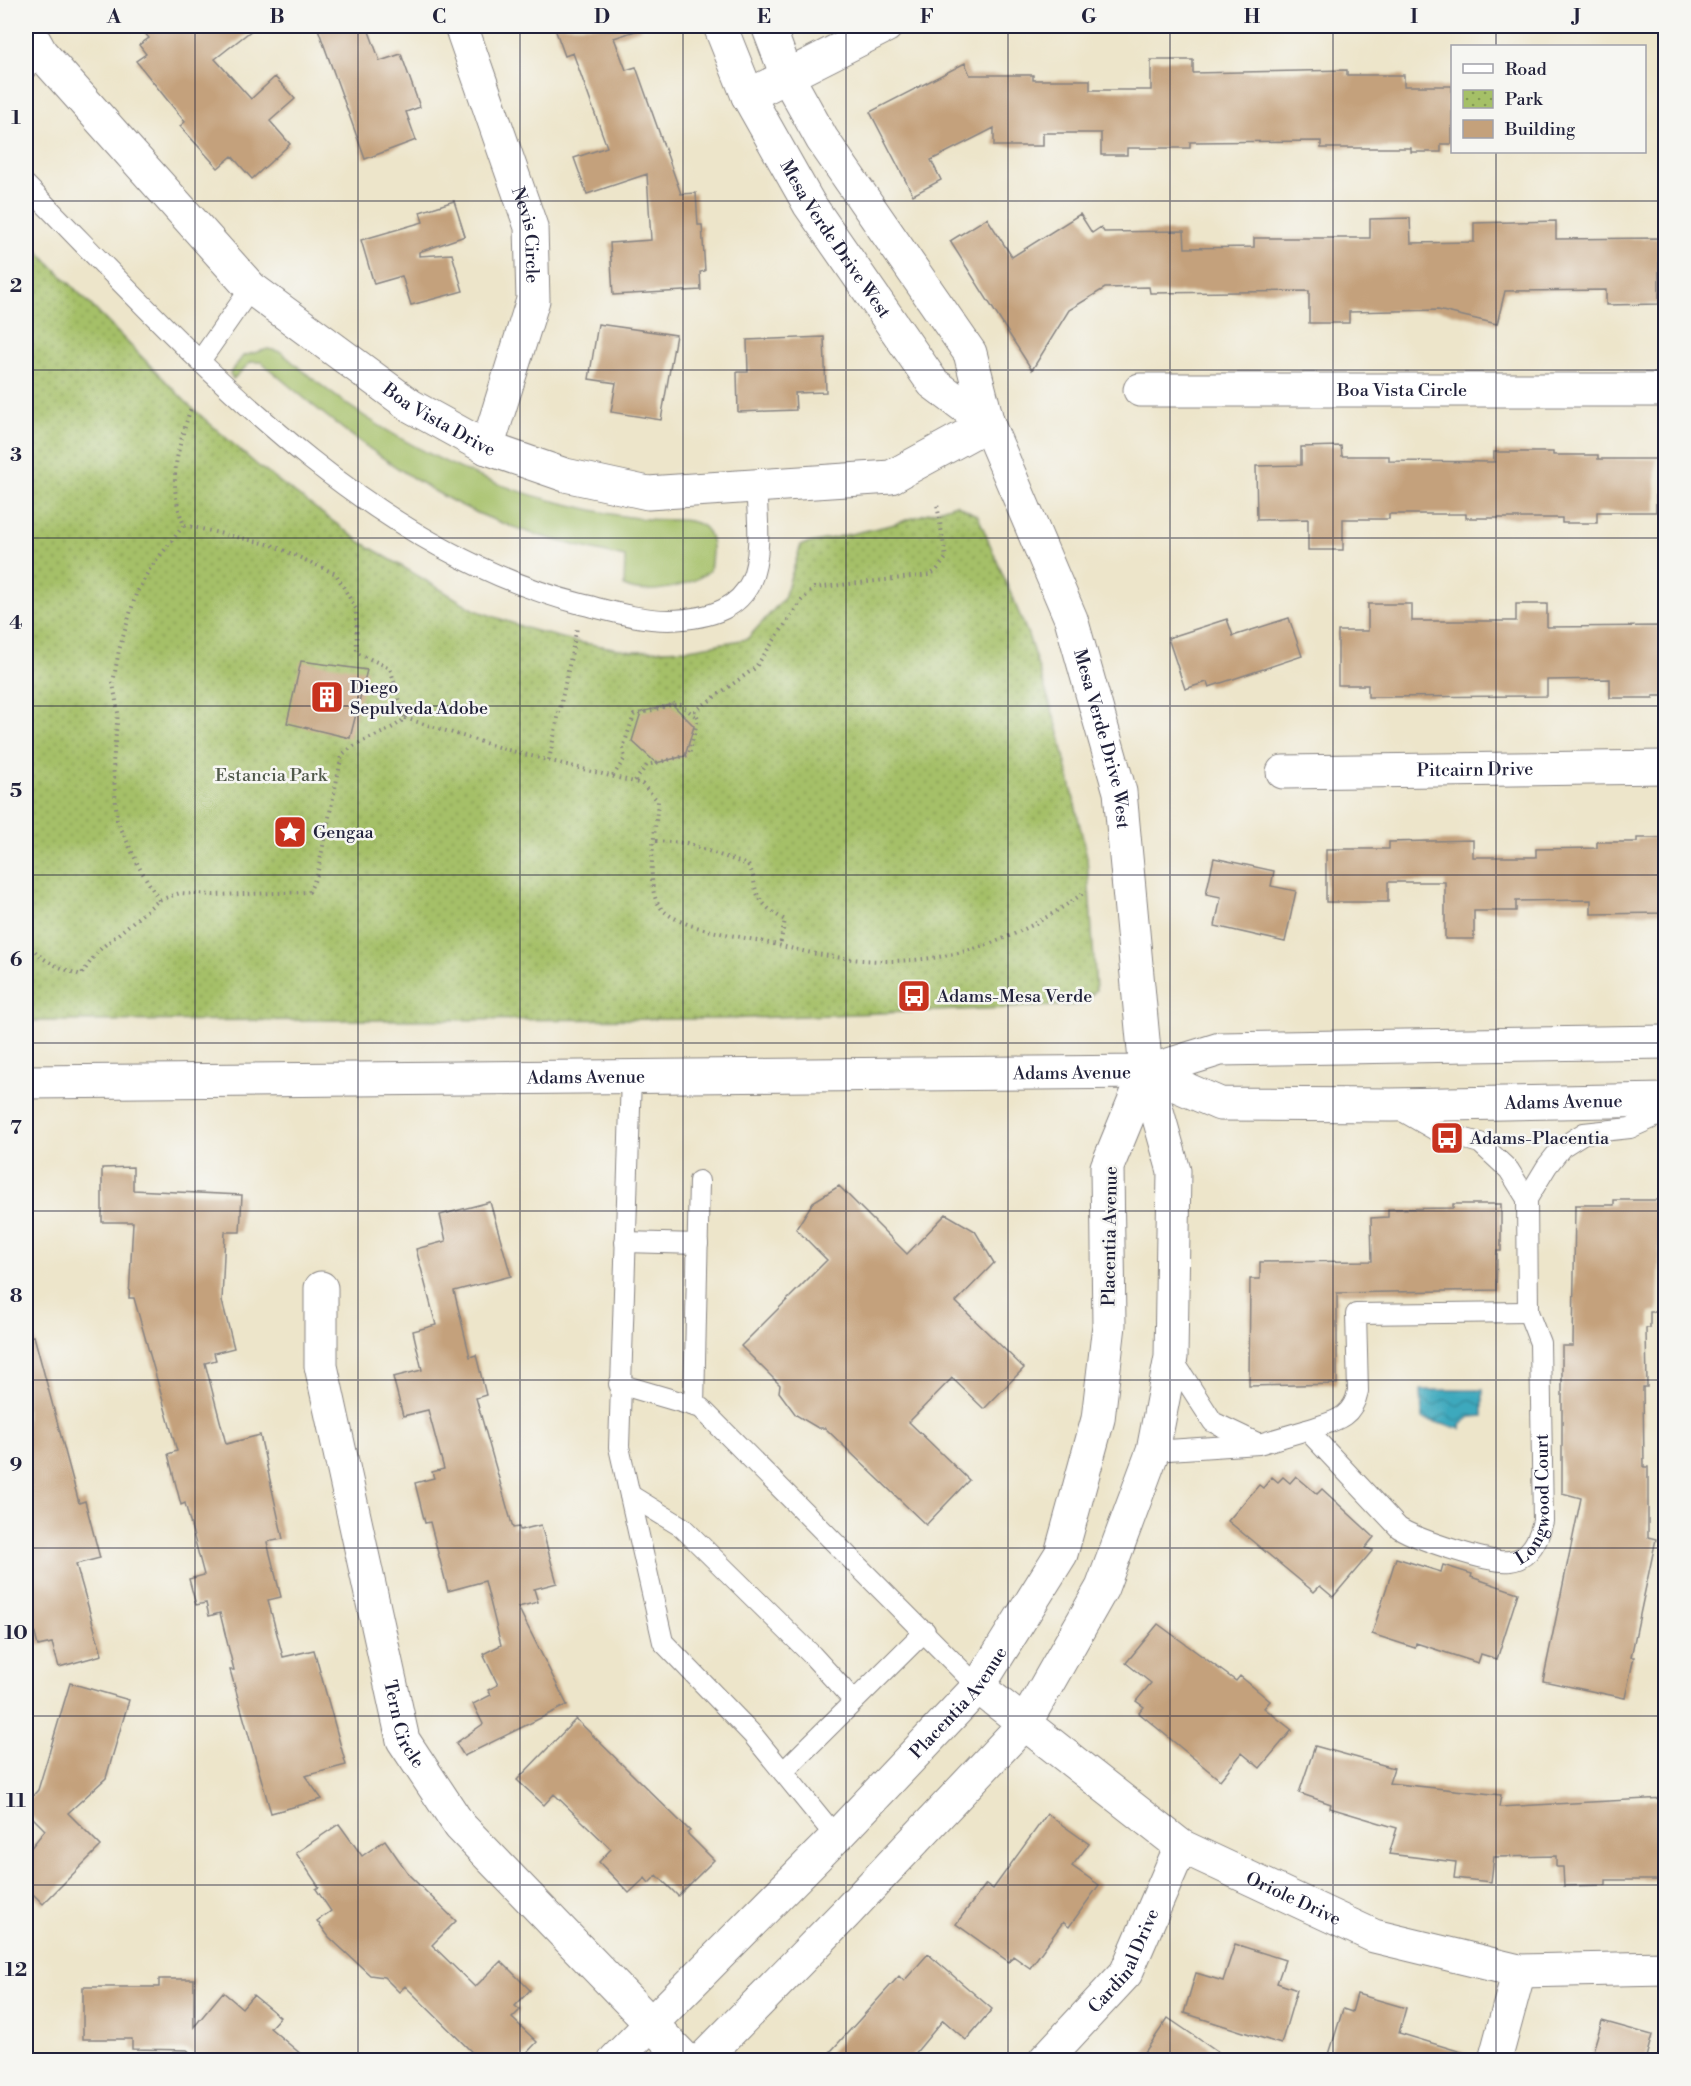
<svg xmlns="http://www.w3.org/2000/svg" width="1691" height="2086" viewBox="0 0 1691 2086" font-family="'Libre Bodoni',serif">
<defs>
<pattern id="park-dots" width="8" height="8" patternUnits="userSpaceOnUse" patternTransform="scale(1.5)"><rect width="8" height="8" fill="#a5c067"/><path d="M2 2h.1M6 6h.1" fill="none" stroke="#869c56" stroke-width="1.8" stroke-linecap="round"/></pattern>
<pattern id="water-waves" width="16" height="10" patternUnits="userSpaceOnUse" patternTransform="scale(1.5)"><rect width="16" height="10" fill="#3da9bd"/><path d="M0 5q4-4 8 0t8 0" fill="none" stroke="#33899b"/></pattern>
</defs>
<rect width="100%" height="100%" fill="#f6f6f2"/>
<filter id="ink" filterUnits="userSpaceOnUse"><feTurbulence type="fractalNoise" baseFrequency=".0167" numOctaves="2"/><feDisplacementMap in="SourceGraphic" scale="12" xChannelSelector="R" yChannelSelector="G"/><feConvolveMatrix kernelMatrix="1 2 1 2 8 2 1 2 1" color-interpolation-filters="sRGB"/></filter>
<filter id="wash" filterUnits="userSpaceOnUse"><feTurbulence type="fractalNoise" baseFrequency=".008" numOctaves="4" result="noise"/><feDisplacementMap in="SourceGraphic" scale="24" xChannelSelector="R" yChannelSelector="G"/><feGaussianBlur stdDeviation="1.35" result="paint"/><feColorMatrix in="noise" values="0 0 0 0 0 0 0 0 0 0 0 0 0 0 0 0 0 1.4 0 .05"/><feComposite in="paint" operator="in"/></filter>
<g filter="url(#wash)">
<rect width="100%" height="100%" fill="#ede5ca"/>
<!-- green -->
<path fill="#a5c067" stroke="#647151" stroke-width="1.5" d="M268 349 281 352C364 426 466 483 575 506 599 512 623 517 647 519 664 521 686 517 701 525 716 533 712 556 710 570 693 586 646 597 624 586L625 557C560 543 494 526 436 492 374 456 316 409 261 362H251L233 379 230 373 243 356Z"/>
<!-- park -->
<path fill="url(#park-dots)" stroke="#647151" stroke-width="1.5" d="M26 239 191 407 257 465 361 542 475 610 529 629 577 642 633 651 689 649 747 639 784 598 801 545 891 525 956 504 978 516 1027 632 1058 729 1087 857 1096 990 1083 1005 725 1019 26 1021Z"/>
<!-- water -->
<path fill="url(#water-waves)" stroke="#30667c" stroke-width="1.5" d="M1421 1390H1483V1416L1470 1417 1460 1425 1461 1429 1422 1419Z"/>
<g id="blocks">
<!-- building -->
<path fill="#c4a17b" d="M139 26H257L215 59 251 99 275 77 295 99 270 121 290 144 252 179 232 156 218 168 180 126 185 122 136 61 146 54 139 45 149 38Z
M317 26H367L380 61 401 54 420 107 406 112 416 140 365 159Z
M554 26H640L641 29 614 38 626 70 636 67 681 194 696 193 698 225H702L705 271 700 272 701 290 613 295 610 243 651 240 647 174 587 194 574 158 607 147 573 53 565 56Z
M1151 60H1193V73L1347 70V75H1404V86H1452V144H1441V152H1411V148H1321V141L1190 142V148H1127V155H1101V133H1043V146H994V128L931 160 941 180 913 195 870 112 965 63 970 75H1033V80H1090V90H1151Z
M454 201 465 236 419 252V256L452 254 463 291 411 305 402 276 374 284 361 240 423 222 420 212Z
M1080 214 1092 233 1101 227 1104 232 1184 231 1185 248 1254 247V238H1370V219L1410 218 1411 243 1474 242V223L1556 221V239L1659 238V304L1606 305V290L1505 291 1497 324 1438 310 1349 312V323H1309V291L1150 293 1149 287 1105 288 1069 310 1032 370 950 241 987 218 1012 257Z
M598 324 676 335 661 420 611 412 616 383 589 379Z
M824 337 826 392 795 393 796 410 738 412 737 372H748L747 340Z
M1341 446 1342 456H1389V461L1494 462V452H1553V455H1598V459H1656V512H1597V523H1562V518H1466V514H1389V519H1343V550H1308V519L1257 520 1256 466 1301 465V447Z
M1368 604H1412V621H1516V604H1547V627L1665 626V696H1653V698H1610V679L1547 680V696L1368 697V685H1338V631H1368Z
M1289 618 1302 656 1209 687 1207 682 1185 689 1168 638 1227 619 1233 636Z
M301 661 367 670 350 738 287 723Z
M672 704 694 726 685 756 656 763 632 741 641 712Z
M1637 838H1665V913L1591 914V900L1516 901V911H1474V939H1445V882H1388V902H1326V849H1389V842L1473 840V857H1536V849L1597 848V842H1637Z
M1214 858 1274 871 1271 886 1296 891 1285 942 1215 926 1221 897 1206 894Z
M133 1167V1190L242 1195 240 1232H225L222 1301 234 1348 214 1353 216 1360 205 1363 226 1444 260 1435 283 1539 267 1542 281 1597 268 1600 283 1657 314 1650 346 1765 305 1776 322 1799 271 1813 230 1670H234L220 1613 209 1616 206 1603 196 1605 189 1579 204 1575 185 1503 181 1505 168 1454 177 1451 134 1298H129L133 1222H102V1168Z
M839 1186 907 1254 946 1214 975 1231 994 1263 956 1302 1024 1368 984 1409 952 1378 909 1422 969 1480 926 1525 825 1428H818L796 1415 779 1392 780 1385 741 1346 827 1260 796 1229 813 1202Z
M1614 1200H1661L1658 1312H1650V1328H1646L1647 1387H1643L1644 1467H1648V1537L1656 1539 1631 1657H1634L1625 1698 1543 1681 1581 1498 1562 1493V1346H1573L1575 1205H1614Z
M490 1202 511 1276 454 1291 470 1357 476 1355 486 1395 476 1398 513 1528 519 1527 520 1530 541 1525 557 1583 534 1589 538 1602 518 1607 567 1705 464 1756 456 1743 483 1724 473 1704 491 1695 488 1690 498 1685 483 1654 501 1645 485 1581 448 1591 430 1522 425 1523 415 1483 434 1478 432 1472 444 1469 428 1410 403 1416 393 1377 422 1370 413 1331 436 1325 416 1249 446 1241 440 1215Z
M1453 1204H1501V1251H1497L1496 1290 1337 1293V1384L1249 1386 1250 1279H1260V1262L1372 1261 1371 1218 1388 1217V1209L1453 1208Z
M34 1336 79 1503 85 1501 100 1558 76 1564 102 1655 59 1667 52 1643 38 1646 26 1600V1337Z
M1296 1476 1317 1494 1322 1489 1374 1537 1365 1548 1373 1550 1333 1597 1320 1586 1314 1592 1228 1521 1259 1485 1263 1488 1272 1477 1278 1482 1283 1477 1290 1483Z
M1396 1558 1441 1572 1443 1565 1472 1574 1471 1577 1518 1593 1497 1659 1481 1654 1478 1663 1416 1643 1415 1648 1372 1634Z
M1158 1624 1236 1681 1240 1676 1270 1701 1264 1708 1292 1730 1260 1768 1242 1753 1220 1780 1139 1713 1144 1707 1136 1701 1151 1683 1126 1663Z
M70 1683 129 1700 106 1778 68 1813 101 1846 43 1904 26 1887V1854L45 1830 26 1811V1803L38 1790Z
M576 1719 690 1831 687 1833 714 1860 678 1896 657 1875 649 1883 645 1878 629 1893 599 1862 611 1849 554 1794 544 1805 517 1780Z
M1315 1746 1394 1768 1389 1783 1501 1795 1499 1807 1665 1798V1880H1606V1885L1564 1886 1563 1867H1556V1856L1494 1857 1491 1882 1454 1878 1456 1862 1389 1854 1397 1828 1330 1808 1331 1804 1299 1793Z
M1047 1814 1089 1844 1072 1866 1099 1885 1069 1927 1063 1922 1030 1968 1013 1956 1009 1962 956 1924 986 1884 993 1889Z
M339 1824 362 1856 385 1840 410 1876 456 1921 432 1945 475 1987 501 1961 530 1990 515 2006 520 2010 512 2018 537 2042 519 2061H481L405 1986 399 1992 384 1977 370 1975 329 1937 317 1921 331 1911 316 1889 319 1887 296 1853Z
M1235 1944 1285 1960 1277 1983 1297 1990 1281 2044 1184 2013 1196 1973 1223 1981Z
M928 1954 992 2009 966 2040 943 2020 909 2061H822L899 1976 904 1981Z
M159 1979H194V2027L223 1992 242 2008 253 1995 280 2017 270 2028 309 2061H201L187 2050 132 2049V2039H83V1987H159Z
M1357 1994 1406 2008 1399 2033 1468 2054 1467 2061H1327L1343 2009 1352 2012Z
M1168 2018 1193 2035 1230 2061H1139Z
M1602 2021 1652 2035 1645 2061H1590Z"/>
</g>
</g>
<g filter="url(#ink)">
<use href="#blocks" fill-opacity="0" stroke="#888482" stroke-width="1.5"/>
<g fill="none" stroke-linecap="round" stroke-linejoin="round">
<!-- service casing -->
<g stroke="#888482" stroke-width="22">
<g id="service">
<path d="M26 69 41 53"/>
<path d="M26 185C183 344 356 546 581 604 610 611 639 620 669 620 767 617 761 563 756 486"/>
<path d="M200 361 251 288"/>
<path d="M631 1077 619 1447 663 1642 752 1734 836 1837"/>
<path d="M1397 1108 1437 1131 1480 1143 1509 1170 1527 1199"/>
<path d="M1527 1199 1547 1166 1562 1147 1584 1133 1630 1128 1666 1112"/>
<path d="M625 1242 698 1244"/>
<path d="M1171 1357 1213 1422 1257 1443"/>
<path d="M619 1384 701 1408 978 1687"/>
<path d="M694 1406 699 1181"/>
<path d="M1307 1430C1333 1421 1352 1420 1358 1391L1356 1314 1528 1312"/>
<path id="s1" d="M1153 1451 1259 1444 1307 1430 1399 1528C1417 1539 1490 1564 1510 1561 1530 1559 1539 1538 1543 1521L1540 1343 1528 1312 1527 1199"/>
<path d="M630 1495 682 1527 812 1655 854 1701"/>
<path d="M783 1772 925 1631"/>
</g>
</g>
<!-- minor casing -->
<g stroke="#888482" stroke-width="35">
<g id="minor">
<path id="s2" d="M26 26 41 53 251 288 411 406 487 448 565 475 648 493 891 477 988 424"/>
<path id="s3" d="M461 26 531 227 533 300 487 448"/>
<path d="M748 96 886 26"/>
<path id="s4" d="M1140 390H1666"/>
<path id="s5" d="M1283 772 1666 767"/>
<path id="s6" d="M321 1288V1366L403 1740 460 1826 686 2060"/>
<path id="s7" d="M978 1687 1181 1846 1374 1936 1519 1971 1666 1968"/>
<path id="s8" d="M1045 2060 1126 1973 1181 1846"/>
<path d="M1495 2060 1519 1971"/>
</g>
</g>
<!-- tertiary casing -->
<g stroke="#888482" stroke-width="35">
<g id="tertiary">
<path id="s9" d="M720 26 748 96 809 204 933 383 988 424"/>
<path id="s10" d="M768 26 787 76 822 139 970 353 988 424 1071 619 1120 792 1146 1072"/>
</g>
</g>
<!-- secondary casing -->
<g stroke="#888482" stroke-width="35">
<g id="secondary">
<path id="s11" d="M615 2060 836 1837 978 1687 1061 1554 1098 1419 1109 1325 1107 1167 1146 1072"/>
<path d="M702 2060 845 1914 1025 1723 1102 1588 1153 1451 1171 1357 1174 1171 1146 1072"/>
</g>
</g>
<!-- primary casing -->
<g stroke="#888482" stroke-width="35">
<g id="primary">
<path id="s12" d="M1146 1072 1220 1104 1391 1105 1666 1100"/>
<path id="s13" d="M26 1082 1146 1072 1220 1049 1666 1042"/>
</g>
</g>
<!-- path -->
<path stroke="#888482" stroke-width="4" stroke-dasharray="1.5 4.5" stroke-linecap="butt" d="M405 718 504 749 642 784 658 801C656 828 645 882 658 904 671 926 722 933 745 938 774 943 801 952 829 956 927 972 1008 949 1086 891
M549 760 577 628
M613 776 625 758 623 748 634 715 678 703 698 718 695 711 755 668 802 600 814 588 929 575 936 571 946 558 937 504
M635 781 647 765 689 755 698 718
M656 841 686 843 748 865C755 875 753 883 757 893 762 905 774 914 785 920L780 945
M159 900 139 867 117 820 113 763 118 713 113 683 119 650 136 594 149 570 184 525C166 481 178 450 191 407
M26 901V905
M26 936C33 959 60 968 81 975L98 951 159 900 180 893 213 895 309 892 317 875 342 755C361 737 386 736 405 718L390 668 357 653 356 609 336 574 272 545 184 525"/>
<!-- service -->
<use href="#service" stroke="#fff" stroke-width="20"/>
<!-- minor -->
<use href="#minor" stroke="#fff" stroke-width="33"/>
<!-- tertiary -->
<use href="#tertiary" stroke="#fff" stroke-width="33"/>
<!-- secondary -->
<use href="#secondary" stroke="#fff" stroke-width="33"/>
<!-- primary -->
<use href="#primary" stroke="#fff" stroke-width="33"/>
</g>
</g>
<!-- grid -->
<path fill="none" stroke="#22223b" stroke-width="1.5" stroke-opacity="0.55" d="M195 26V2060M358 26V2060M520 26V2060M683 26V2060M846 26V2060M1008 26V2060M1170 26V2060M1333 26V2060M1496 26V46M1496 152V2060M26 201H1666M26 370H1666M26 538H1666M26 706H1666M26 875H1666M26 1043H1666M26 1211H1666M26 1380H1666M26 1548H1666M26 1716H1666M26 1885H1666"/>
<!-- icons -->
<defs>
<g id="building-square" transform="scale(1.725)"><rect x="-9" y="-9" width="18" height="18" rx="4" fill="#c8321e" stroke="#f6f6f2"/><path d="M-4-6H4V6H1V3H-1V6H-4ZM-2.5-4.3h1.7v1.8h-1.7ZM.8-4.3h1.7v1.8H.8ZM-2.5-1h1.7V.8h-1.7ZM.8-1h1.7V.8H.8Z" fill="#fff"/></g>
<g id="sight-square" transform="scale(1.725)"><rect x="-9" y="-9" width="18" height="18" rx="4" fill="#c8321e" stroke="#f6f6f2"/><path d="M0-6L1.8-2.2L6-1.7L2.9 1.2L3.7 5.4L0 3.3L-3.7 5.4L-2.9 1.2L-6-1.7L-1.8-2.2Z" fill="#fff"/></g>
<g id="bus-square" transform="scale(1.725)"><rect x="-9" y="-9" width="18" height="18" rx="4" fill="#c8321e" stroke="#f6f6f2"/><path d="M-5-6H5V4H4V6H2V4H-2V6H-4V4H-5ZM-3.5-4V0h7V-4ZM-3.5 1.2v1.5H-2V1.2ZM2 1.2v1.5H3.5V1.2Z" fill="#fff"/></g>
</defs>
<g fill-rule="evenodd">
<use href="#building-square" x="327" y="697"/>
<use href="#sight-square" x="290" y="832"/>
<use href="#bus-square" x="914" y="996"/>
<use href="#bus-square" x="1447" y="1138"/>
</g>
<g text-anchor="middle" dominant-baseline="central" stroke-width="5" stroke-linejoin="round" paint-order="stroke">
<!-- street labels -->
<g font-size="18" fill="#22223b" stroke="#f6f6f2">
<text stroke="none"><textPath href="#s3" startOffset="220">Nevis Circle</textPath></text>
<text stroke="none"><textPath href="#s9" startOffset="243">Mesa Verde Drive West</textPath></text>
<text stroke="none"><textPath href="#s4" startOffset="262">Boa Vista Circle</textPath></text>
<text stroke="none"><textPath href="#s2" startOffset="576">Boa Vista Drive</textPath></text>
<text stroke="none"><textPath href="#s10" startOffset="795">Mesa Verde Drive West</textPath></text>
<text stroke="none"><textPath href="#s5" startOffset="192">Pitcairn Drive</textPath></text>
<text stroke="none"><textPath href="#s13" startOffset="1046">Adams Avenue</textPath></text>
<text stroke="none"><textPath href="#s13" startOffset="560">Adams Avenue</textPath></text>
<text stroke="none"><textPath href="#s12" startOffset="424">Adams Avenue</textPath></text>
<text transform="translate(1110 1236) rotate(-89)">Placentia Avenue</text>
<text stroke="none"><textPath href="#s1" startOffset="482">Longwood Court</textPath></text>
<text stroke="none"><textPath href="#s11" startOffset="496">Placentia Avenue</textPath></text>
<text stroke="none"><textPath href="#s6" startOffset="446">Tern Circle</textPath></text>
<text stroke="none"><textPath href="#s7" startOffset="382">Oriole Drive</textPath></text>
<text stroke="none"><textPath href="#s8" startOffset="128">Cardinal Drive</textPath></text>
</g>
<!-- poi labels -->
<g font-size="18" fill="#22223b" stroke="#f6f6f2" text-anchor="start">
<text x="350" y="687">Diego<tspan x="350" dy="21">Sepulveda Adobe</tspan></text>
<text x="313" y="832">Gengaa</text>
<text x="937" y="996">Adams-Mesa Verde</text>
<text x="1470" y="1138">Adams-Placentia</text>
</g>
<!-- park labels -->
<g font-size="18" fill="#50594a" stroke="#f6f6f2">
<text x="271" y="775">Estancia Park</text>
</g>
</g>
<!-- margin -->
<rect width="1691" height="2086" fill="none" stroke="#f6f6f2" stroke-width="66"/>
<!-- legend -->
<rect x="1451" y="45" width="195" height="108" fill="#f6f6f2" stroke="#a1a1a9" stroke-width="1.5"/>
<rect x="1463" y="64" width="30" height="9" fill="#ffffff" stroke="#a1a1a9" stroke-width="1.5"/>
<text x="1505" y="75" font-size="18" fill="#22223b">Road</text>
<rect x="1463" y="90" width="30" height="18" fill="url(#park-dots)" stroke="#a1a1a9" stroke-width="1.5"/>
<text x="1505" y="105" font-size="18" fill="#22223b">Park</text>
<rect x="1463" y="120" width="30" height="18" fill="#c4a17b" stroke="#a1a1a9" stroke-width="1.5"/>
<text x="1505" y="135" font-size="18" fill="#22223b">Building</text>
<rect x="33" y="33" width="1625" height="2020" fill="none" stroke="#22223b" stroke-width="2"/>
<g font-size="20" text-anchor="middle" font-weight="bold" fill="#22223b">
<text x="114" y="23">A</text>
<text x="277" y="23">B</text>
<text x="439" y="23">C</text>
<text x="602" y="23">D</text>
<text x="764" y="23">E</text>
<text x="927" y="23">F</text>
<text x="1089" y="23">G</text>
<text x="1252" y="23">H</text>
<text x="1414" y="23">I</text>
<text x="1577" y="23">J</text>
<text x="16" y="124">1</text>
<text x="16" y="292">2</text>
<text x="16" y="461">3</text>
<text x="16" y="629">4</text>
<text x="16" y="797">5</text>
<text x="16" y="966">6</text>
<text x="16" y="1134">7</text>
<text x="16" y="1302">8</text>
<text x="16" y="1471">9</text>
<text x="16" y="1639">10</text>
<text x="16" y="1807">11</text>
<text x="16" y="1976">12</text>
</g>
</svg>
